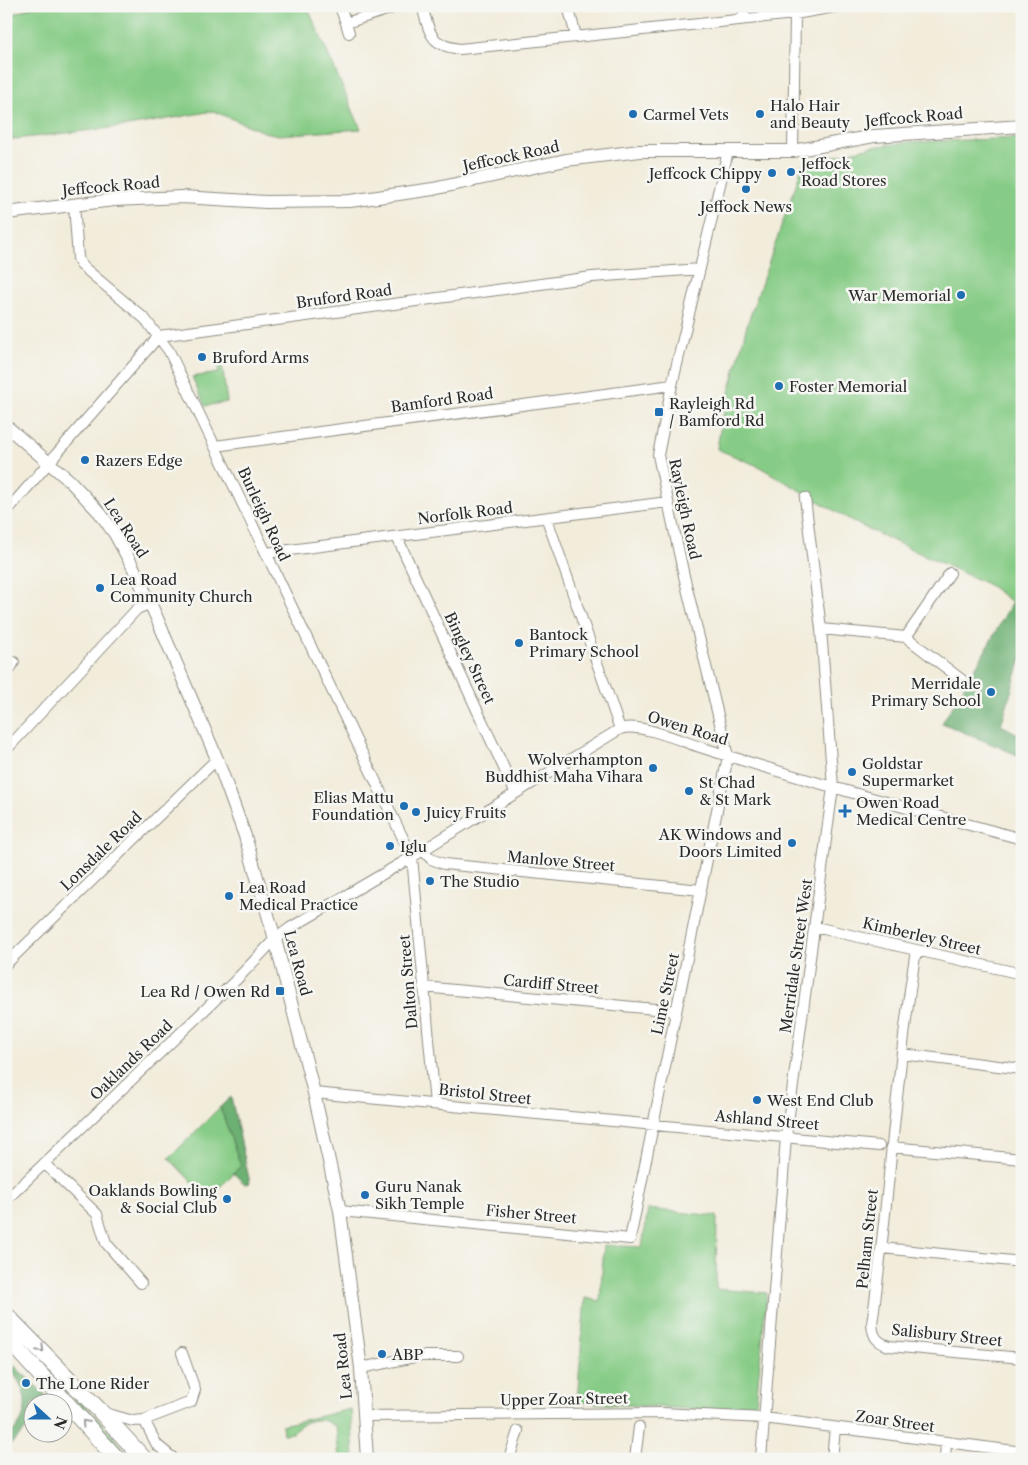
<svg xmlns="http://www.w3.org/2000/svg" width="1028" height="1465" viewBox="0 0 1028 1465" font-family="'Libre Caslon Text',serif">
<rect width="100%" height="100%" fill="#f6f6f2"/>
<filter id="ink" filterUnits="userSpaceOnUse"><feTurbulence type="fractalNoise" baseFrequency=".02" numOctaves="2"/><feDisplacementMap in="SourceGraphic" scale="10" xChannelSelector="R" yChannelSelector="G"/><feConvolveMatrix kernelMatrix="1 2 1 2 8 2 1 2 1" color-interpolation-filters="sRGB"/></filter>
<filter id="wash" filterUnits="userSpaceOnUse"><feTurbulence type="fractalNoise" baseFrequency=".0096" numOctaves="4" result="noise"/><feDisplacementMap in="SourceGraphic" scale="20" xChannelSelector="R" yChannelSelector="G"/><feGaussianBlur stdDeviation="1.12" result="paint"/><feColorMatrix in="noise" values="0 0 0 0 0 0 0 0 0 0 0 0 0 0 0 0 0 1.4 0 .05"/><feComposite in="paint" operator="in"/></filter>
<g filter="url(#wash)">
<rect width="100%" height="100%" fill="#f2ecdb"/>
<!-- green -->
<path fill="#87cc86" stroke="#597c58" d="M34 6H307L361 129 279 135 264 132 213 111 128 126 6 140V17Z
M1022 138V606L1012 602 989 585 859 525 758 466 717 449 721 424 747 325 803 164 871 147 911 142Z
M222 364 227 402 205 406 192 377 219 373 218 365Z
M220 1107 241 1166 208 1199 169 1158Z
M648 1209 717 1216 716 1289 767 1293 755 1413 577 1402 585 1298 600 1301 604 1245 642 1247Z
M56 1372 133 1459H127L53 1375Z
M351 1409 354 1459H339L336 1425H332C322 1415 299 1421 293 1433L283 1434 282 1425Z"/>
<!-- forest -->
<path fill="#6db073" stroke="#4c6e4f" d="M1012 602 1022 606V656L1001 725 1022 736V757L942 723 979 662Z
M231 1097 250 1183 245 1184 233 1173 241 1166 220 1107Z
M6 1358 53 1402H32V1424L6 1449V1437C35 1417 28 1387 6 1365Z"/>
</g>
<g filter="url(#ink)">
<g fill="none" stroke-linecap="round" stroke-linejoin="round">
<!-- minor casing -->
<g stroke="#8e8c83" stroke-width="12">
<path id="minor" d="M422 6C430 33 429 45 460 49L795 14 840 6
M568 6 576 36
M743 6 744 19
M340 7 346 23
M349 33 346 23 399 6
M793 151 795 14
M74 204 78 258 81 265 145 319 169 351 412 857 435 1104
M215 446 672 385
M6 512 159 336 592 277 700 269
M547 519 620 729
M397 537 515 792
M266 553 668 502
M821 629 906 637 962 680
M906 637 950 573
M6 676 14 662
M6 750 137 609 149 604
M423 850 431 859 444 864 701 890
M815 927 1022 974
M916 950C896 1074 889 1200 872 1324 873 1337 877 1342 889 1346L1022 1358
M6 964 217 759
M423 987 676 1011
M902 1054 1022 1069
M314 1093 879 1146
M891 1147 1022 1159
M45 1164 97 1214 106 1243 141 1283
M6 1200 236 980 275 939 290 928 412 857 620 729C638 722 681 741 700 747 806 781 914 810 1022 839
M340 1211 630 1239 728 756 684 576 658 455 672 385 728 151
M882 1248 1022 1262
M361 1368 419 1356H458
M105 1413 133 1421 144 1420 191 1402 195 1390 182 1353
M364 1416 662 1413 764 1418 1022 1452
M144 1420 157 1445 174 1459
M509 1459 518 1431
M635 1459 639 1427
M761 1459 786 1137 833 787 821 629 805 498
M832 1459 835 1428
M945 1459 946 1443"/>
</g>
<!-- tertiary casing -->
<g stroke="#8e8c83" stroke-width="14">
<path id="tertiary" d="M6 213 114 200 182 197 266 202 350 201 433 189 566 160 640 151H793L874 136 1022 126
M6 426 70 481 100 513 115 534 133 567 156 616 217 759 245 836 275 939 314 1093 340 1211 361 1368 367 1459"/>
</g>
<!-- trunk casing -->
<g stroke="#8e8c83" stroke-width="18">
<path id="trunk" d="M6 1315 101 1412 144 1459
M6 1337 117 1459"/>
</g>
<!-- minor -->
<use href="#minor" stroke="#fff" stroke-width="10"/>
<!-- tertiary -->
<use href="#tertiary" stroke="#fff" stroke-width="12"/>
<!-- trunk -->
<use href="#trunk" stroke="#fff" stroke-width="16"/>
</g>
<!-- one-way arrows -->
<defs><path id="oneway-chevron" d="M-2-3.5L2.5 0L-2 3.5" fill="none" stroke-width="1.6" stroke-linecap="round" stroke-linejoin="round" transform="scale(1.25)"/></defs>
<g stroke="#a0a0a0">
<use href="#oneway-chevron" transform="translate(41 1349) rotate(45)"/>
<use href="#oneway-chevron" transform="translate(85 1423) rotate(-132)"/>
</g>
</g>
<!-- markers -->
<g fill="#1f6fb2" stroke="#f6f6f2" stroke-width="2">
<circle cx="633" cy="114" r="5"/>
<circle cx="760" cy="114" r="5"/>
<circle cx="791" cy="172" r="5"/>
<circle cx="772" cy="173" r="5"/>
<circle cx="746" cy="189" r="5"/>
<circle cx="961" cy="295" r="5"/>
<circle cx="202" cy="357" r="5"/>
<circle cx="779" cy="386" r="5"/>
<rect x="654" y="407" width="10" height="10" rx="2.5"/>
<circle cx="85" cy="460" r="5"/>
<circle cx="100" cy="588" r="5"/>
<circle cx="519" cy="643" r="5"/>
<circle cx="991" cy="692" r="5"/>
<circle cx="653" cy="768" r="5"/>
<circle cx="852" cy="772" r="5"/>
<circle cx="689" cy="791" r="5"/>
<circle cx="404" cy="806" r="5"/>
<path d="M842.5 803.5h5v5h5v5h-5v5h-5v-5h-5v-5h5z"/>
<circle cx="416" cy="812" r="5"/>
<circle cx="792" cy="843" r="5"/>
<circle cx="390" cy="846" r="5"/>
<circle cx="430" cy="881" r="5"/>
<circle cx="229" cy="896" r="5"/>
<rect x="275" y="986" width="10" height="10" rx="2.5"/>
<circle cx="757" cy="1100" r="5"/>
<circle cx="365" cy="1195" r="5"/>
<circle cx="227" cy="1199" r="5"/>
<circle cx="382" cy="1354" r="5"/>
<circle cx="26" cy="1383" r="5"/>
</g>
<g text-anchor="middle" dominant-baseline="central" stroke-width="5" stroke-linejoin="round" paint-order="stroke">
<!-- poi labels -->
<g font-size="15" fill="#2b2b2b" stroke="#f6f6f2" text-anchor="start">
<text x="770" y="105">Halo Hair<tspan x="770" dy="17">and Beauty</tspan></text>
<text x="643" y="114">Carmel Vets</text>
<text x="801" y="163">Jeffock<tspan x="801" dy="17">Road Stores</tspan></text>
<text x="762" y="173" text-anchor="end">Jeffcock Chippy</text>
<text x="746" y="206" text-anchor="middle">Jeffock News</text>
<text x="951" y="295" text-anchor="end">War Memorial</text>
<text x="212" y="357">Bruford Arms</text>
<text x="789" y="386">Foster Memorial</text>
<text x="669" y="403">Rayleigh Rd<tspan x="669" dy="17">/ Bamford Rd</tspan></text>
<text x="95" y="460">Razers Edge</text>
<text x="110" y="579">Lea Road<tspan x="110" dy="17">Community Church</tspan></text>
<text x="529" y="634">Bantock<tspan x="529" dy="17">Primary School</tspan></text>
<text x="981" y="683" text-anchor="end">Merridale<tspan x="981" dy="17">Primary School</tspan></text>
<text x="643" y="759" text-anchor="end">Wolverhampton<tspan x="643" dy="17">Buddhist Maha Vihara</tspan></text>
<text x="862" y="763">Goldstar<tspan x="862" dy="17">Supermarket</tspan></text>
<text x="699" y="782">St Chad<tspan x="699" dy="17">&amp; St Mark</tspan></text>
<text x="394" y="797" text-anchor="end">Elias Mattu<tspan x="394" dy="17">Foundation</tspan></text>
<text x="856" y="802">Owen Road<tspan x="856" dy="17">Medical Centre</tspan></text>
<text x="426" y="812">Juicy Fruits</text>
<text x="782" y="834" text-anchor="end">AK Windows and<tspan x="782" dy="17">Doors Limited</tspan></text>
<text x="400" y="846">Iglu</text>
<text x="440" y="881">The Studio</text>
<text x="239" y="887">Lea Road<tspan x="239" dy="17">Medical Practice</tspan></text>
<text x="270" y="991" text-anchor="end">Lea Rd / Owen Rd</text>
<text x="767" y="1100">West End Club</text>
<text x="375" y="1186">Guru Nanak<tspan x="375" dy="17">Sikh Temple</tspan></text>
<text x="217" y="1190" text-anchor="end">Oaklands Bowling<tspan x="217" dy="17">&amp; Social Club</tspan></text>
<text x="392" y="1354">ABP</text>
<text x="36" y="1383">The Lone Rider</text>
</g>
<!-- street labels -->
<g font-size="15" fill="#2b2b2b" stroke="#f6f6f2">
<text transform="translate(914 117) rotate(-5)">Jeffcock Road</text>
<text transform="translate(511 156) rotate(-12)">Jeffcock Road</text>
<text transform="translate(111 186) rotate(-5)">Jeffcock Road</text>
<text transform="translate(344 296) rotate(-8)">Bruford Road</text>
<text transform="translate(442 400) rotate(-8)">Bamford Road</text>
<text transform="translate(685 509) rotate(78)">Rayleigh Road</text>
<text transform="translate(465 513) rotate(-7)">Norfolk Road</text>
<text transform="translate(264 514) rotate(65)">Burleigh Road</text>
<text transform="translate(126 528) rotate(57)">Lea Road</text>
<text transform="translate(470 658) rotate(65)">Bingley Street</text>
<text transform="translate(688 728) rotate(17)">Owen Road</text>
<text transform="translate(101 851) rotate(-44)">Lonsdale Road</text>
<text transform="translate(561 861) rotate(5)">Manlove Street</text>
<text transform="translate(922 936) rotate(13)">Kimberley Street</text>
<text transform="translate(796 956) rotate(-82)">Merridale Street West</text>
<text transform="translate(298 963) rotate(75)">Lea Road</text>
<text transform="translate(408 982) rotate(-95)">Dalton Street</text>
<text transform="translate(551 984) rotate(5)">Cardiff Street</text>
<text transform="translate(665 994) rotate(-78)">Lime Street</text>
<text transform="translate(131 1060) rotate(-44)">Oaklands Road</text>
<text transform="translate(485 1094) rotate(6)">Bristol Street</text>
<text transform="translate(767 1120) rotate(5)">Ashland Street</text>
<text transform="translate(531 1214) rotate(5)">Fisher Street</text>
<text transform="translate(867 1239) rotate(-84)">Pelham Street</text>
<text transform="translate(947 1335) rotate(6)">Salisbury Street</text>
<text transform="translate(343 1366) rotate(-96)">Lea Road</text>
<text transform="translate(564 1399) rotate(-1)">Upper Zoar Street</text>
<text transform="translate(895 1421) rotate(8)">Zoar Street</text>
</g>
</g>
<!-- margin -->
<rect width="1028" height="1465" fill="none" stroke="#f6f6f2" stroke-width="25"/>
<!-- north arrow -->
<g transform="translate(48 1418) rotate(111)"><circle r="24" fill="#f6f6f2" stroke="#a5a5a2"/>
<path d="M0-4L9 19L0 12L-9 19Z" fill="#1f6fb2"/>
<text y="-8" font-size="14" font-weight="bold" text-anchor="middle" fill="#2b2b2b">N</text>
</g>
</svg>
